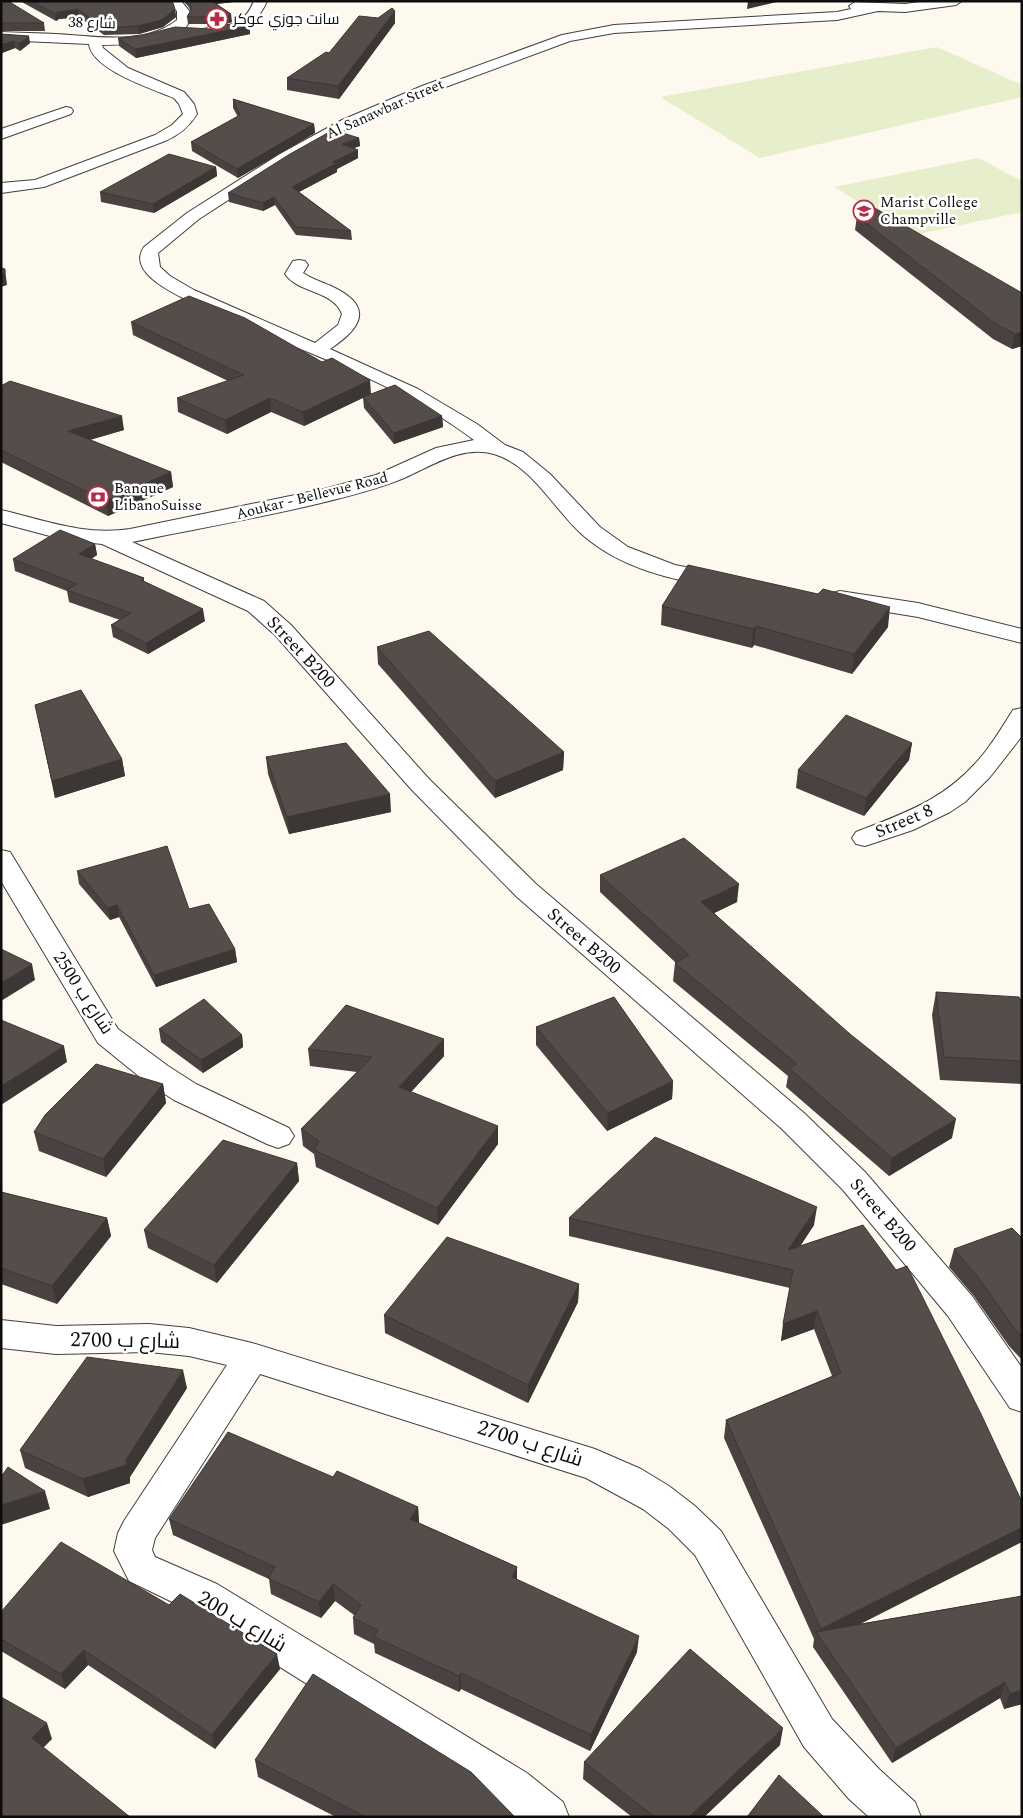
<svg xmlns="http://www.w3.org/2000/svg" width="1023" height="1818" viewBox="0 0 1023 1818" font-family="Spectral,Cairo,serif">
<rect width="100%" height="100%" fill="#fef9ee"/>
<!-- pitch -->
<path fill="#e6eecb" d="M937 47 1022 85V97L760 158 660 97Z
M978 158 1022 181V212L914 235 834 187Z"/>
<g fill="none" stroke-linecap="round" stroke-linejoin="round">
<!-- minor casing -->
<g stroke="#404040" stroke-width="2">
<path id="minor" d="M167 1H181L191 13C193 44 123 45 102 45L103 48 128 68 184 92 194 104 197 114C189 127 179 135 165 141L44 187 1 193V183L35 180 155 135 172 125 183 114 179 104 174 98C153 89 92 70 89 44L1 40V32C19 33 38 33 56 34 95 36 144 46 177 20V11Z
M254 1H267C257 26 231 41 204 34L202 31C213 19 239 38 254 1Z
M926 1H962L956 5 905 12 878 11 837 20 614 33 570 41 432 92 352 126 290 160 199 219 158 253 160 267 170 276 194 290 315 343 338 325 342 314C333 290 299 294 285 274L293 261 299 260 305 261 308 265 303 273C312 279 322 282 331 286 374 306 363 327 330 349L418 389 477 424 505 445 523 452 550 474 600 527 628 547 675 565 726 575 729 580 726 585 718 587C671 580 622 568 585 537 555 512 534 466 494 454 461 445 432 466 404 478 378 489 349 496 321 503 259 518 195 529 132 542L264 601 291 625 429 779 536 884 804 1113 865 1172 972 1296 1022 1368V1412L1010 1408 948 1316 843 1190 782 1129 516 896 411 789 275 635 248 611 102 544 65 540 1 523V510C44 520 84 536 130 529L324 489 376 475 436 448 474 440C387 374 278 345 181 297 166 289 128 270 144 247L187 213 280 154 342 120 422 86 562 35 614 25 837 12 851 9 849 6 855 2 905 4Z
M66 107 71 108 73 111 71 114 1 139V129Z
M840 591 918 603 1022 629V643L918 617 832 603 829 598 832 593Z
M1022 708V736L990 777 965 802 950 812 913 830 865 846 856 844 852 838 856 832C908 812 949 798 985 752 996 738 1004 724 1013 710Z
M1 850 10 852 118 1029 168 1066 196 1084 289 1128 294 1136 289 1144 278 1148 267 1144 174 1100 146 1082 98 1043 1 881Z
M1 1320 56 1326 149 1324 189 1328 252 1343 595 1449 641 1469 669 1486 695 1506 721 1531 832 1719 879 1769 915 1802 921 1817H869L849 1799 804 1747 695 1555 669 1529 643 1509 586 1478 260 1374 155 1538 152 1550 155 1557 217 1584 527 1773 563 1802 569 1817H515L497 1803 189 1610 129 1581 114 1551 118 1533 124 1521 227 1365 189 1356 149 1352 56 1354 1 1348Z"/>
</g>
<!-- minor -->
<use href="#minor" fill="#fff" fill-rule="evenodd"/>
</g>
<!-- wall -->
<path fill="#494240" d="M1 1 44 23 45 31H1Z
M20 1H171L175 9 176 17 163 27 139 34 104 35 79 17 59 19 56 21Z
M183 1H241L216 4 232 22 225 24H188L187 17 191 11 188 6Z
M395 11V23L339 99 287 90V78L329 53 378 18Z
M249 26 250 34 136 58 119 46 118 38 140 36Z
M1 34 30 43 20 51 15 48 2 53 1 51Z
M233 99 314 124 315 133 238 178 192 151 191 142 238 117 233 108Z
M359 138 360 146 354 148 358 150V158L337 169V172L299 192 351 231 352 240 296 235 275 205 263 211 229 202 228 193Z
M216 167 217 176 154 213 101 202 100 192Z
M857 216 1022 293V346L1012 349 993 339 855 230Z
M131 322 371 394 304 426 271 412 227 434 178 412 177 398 228 381 133 335Z
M1 386 124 430 90 440 171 472 173 487 108 516 1 462Z
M363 397 442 416 443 427 394 444 364 408Z
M95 544 97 555 91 559 144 578V581L205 621 148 654 113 637 111 625 120 620 69 602 67 591 15 571 13 559Z
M818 594 888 627 852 674 754 645 752 648 661 625 662 606Z
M377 647 564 752 563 770 495 798 378 664Z
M35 705 122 759 125 776 55 798Z
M912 743 909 760 864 816 796 788 798 770Z
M266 757 391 812 289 834 268 774Z
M77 871 189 909 235 949 237 962 156 987 119 917 110 920 79 884Z
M600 875 737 902 714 913 952 1138 889 1176 786 1087 788 1076 673 981 675 963H676L600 892Z
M936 992 1022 1002V1084L940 1080 932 1015Z
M536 1027 673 1081 672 1099 607 1131 536 1045Z
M159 1029 242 1035 243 1047 203 1073 161 1042Z
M444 1039V1056L411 1092 498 1144 438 1225 316 1167 314 1154 303 1146 301 1129 357 1072 310 1066 308 1049Z
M163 1084 166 1103 106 1177 39 1151 34 1132Z
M297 1163 299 1181 217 1283 148 1248 144 1230Z
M1 1192 107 1218 111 1236 57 1304 1 1284Z
M569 1218 814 1225 800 1246 863 1225 859 1624 1022 1596V1704L1004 1709 1000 1698 892 1763 813 1647 814 1639 724 1438 726 1420 832 1376 814 1329 781 1341 790 1288 569 1236Z
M1022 1238V1360L1009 1346 973 1295 949 1267 954 1249Z
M579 1284 578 1302 528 1403 385 1333 384 1315Z
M187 1388 130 1477V1483L88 1497 25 1468 20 1450Z
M333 1477 418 1507 419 1523 517 1567V1580L637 1652 590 1751 461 1689 459 1692 375 1653 374 1644 354 1634 353 1618 354 1615 335 1601 321 1618 271 1594 269 1579 173 1535 169 1519Z
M1 1612 280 1669 215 1749 88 1665 65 1689 1 1651Z
M780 1745 704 1817H632L583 1779 584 1762Z
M255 1760 515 1817H336L258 1777Z"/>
<!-- shaded-wall -->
<path fill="#3c3634" d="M207 1H241L208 5Z
M748 1H781L747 9Z
M78 9 79 17 59 19 56 21 55 14 58 12Z
M175 9 176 17 163 27 139 34 138 26Z
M395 11V23L339 99 338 86Z
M231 14 232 22 225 24 224 17Z
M249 26 250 34 136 58 135 49Z
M29 36 30 43 20 51 19 44Z
M14 41 15 48 2 53 1 45Z
M314 124 315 133 238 178 237 169Z
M359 138 360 146 342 152V144Z
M358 150V158L337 169V172L293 195 292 187 333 162Z
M216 167 217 176 154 213 153 204Z
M274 197 275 205 263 211V203Z
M5 269 7 285 1 287V274Z
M1022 332V346L1012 349 1015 334Z
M370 380 371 394 304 426 303 412Z
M270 398 271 412 227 434 225 420Z
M122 416 124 430 71 445 68 431Z
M442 416 443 427 394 444V433Z
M171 472 173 487 108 516 106 501Z
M95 544 97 555 80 566 79 554Z
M890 607 888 627 852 674 854 654Z
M203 609 205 621 148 654 146 643Z
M756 626 754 645 752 648 753 629Z
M912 743 909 760 864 816 866 798Z
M564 752 563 770 495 798V781Z
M122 759 125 776 55 798 52 781Z
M390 794 391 812 289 834 287 817Z
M739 884 737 902 700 920 701 902Z
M117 905 119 917 110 920 108 908Z
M235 949 237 962 156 987 154 975Z
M32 964 35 980 1 1001V983Z
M242 1035 243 1047 203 1073 201 1060Z
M444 1039V1056L400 1104 399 1087Z
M64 1046 67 1062 1 1105V1086Z
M673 1081 672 1099 607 1131 608 1113Z
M163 1084 166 1103 106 1177 103 1159Z
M956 1119 952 1138 889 1176 892 1158Z
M498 1126V1144L438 1225 437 1208Z
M297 1163 299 1181 217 1283 214 1265Z
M817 1207 814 1225 786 1268 788 1250Z
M107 1218 111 1236 57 1304 52 1286Z
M579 1284 578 1302 528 1403V1385Z
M817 1311 814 1329 781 1341 783 1324Z
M183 1370 187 1388 130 1477V1483L88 1497 83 1479 126 1460Z
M45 1491 50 1509 1 1525V1505Z
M418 1507 419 1523 410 1519Z
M1022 1527V1542L823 1643 819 1637 821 1629Z
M517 1567V1584L512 1577Z
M333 1584 335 1601 321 1618 319 1602Z
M639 1636 637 1652 590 1751 591 1735Z
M84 1650 88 1665 65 1689 61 1674Z
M277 1654 280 1669 215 1749 212 1735Z
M461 1673V1689L459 1692V1676Z
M1005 1682 1000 1698 892 1763 896 1748Z
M1022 1690V1704L1004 1709 1010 1694Z
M47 1723 52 1739 38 1753 32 1738Z
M783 1728 780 1745 704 1817H689Z"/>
<!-- building -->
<path fill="#554d4a" stroke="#3c3634" d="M1 1H8L44 23H1Z
M32 1H171L173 3 175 9 162 20 138 26 103 28 78 9 58 12 55 14Z
M189 1H212L231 14 224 17H187L192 8Z
M392 8 395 11 338 86 287 78 326 52 329 53 359 16 378 18Z
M244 22 249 26 135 49 118 38 140 36 175 27 211 29Z
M1 34 29 36 19 44 14 41 1 45Z
M233 99 314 124 237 169 191 142 240 115Z
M333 130 359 138 342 144 358 150 333 162 337 163 292 187 351 231 296 227 274 197 263 203 228 193 290 154Z
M169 154 216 167 153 204 100 192Z
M866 203 1022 293V332L1015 334 996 324 857 216Z
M1 268 5 269V273L1 274Z
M189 296 245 318 322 362 332 358 370 380 303 412 270 398 225 420 177 398 244 375 131 322Z
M10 381 122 416 68 431 171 472 106 501 1 450V386Z
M395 385 442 416 394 433 363 397Z
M60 530 95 544 79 554 144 578 141 580 203 609 146 643 111 625 131 613 67 590 77 584 13 559Z
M688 565 818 594 823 589 890 607 854 654 756 626 753 629 662 606Z
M429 631 564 752 495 781 377 647Z
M81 690 122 759 52 781 35 705Z
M846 715 912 743 866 798 798 770Z
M346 743 390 794 287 817 266 757Z
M684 838 739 884 701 902 850 1034 956 1119 892 1158 789 1068 797 1064 675 963 689 955 600 875Z
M167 846 189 909 209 904 235 949 154 975 117 905 108 908 77 871Z
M1 949 32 964 1 983Z
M936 992 1019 997 1022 1002V1061L944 1057Z
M614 997 673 1081 608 1113 536 1027Z
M204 999 242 1035 201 1060 159 1029Z
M346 1005 444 1039 399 1087 498 1126 437 1208 314 1150 319 1141 301 1129 372 1057 308 1049Z
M1 1020 64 1046 1 1086Z
M96 1064 163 1084 103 1159 34 1132 45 1115Z
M655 1137 817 1207 788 1250 863 1225 896 1270 907 1266 981 1414 1022 1502V1527L821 1629 726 1420 841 1373 817 1311 783 1324 793 1270 569 1218Z
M223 1140 297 1163 214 1265 144 1230Z
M1 1192 107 1218 52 1286 1 1268Z
M1012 1228 1022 1238V1336L1014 1328 978 1277 954 1249Z
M447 1237 579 1284 528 1385 384 1315Z
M87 1357 183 1370 126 1460V1465L83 1479 20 1450Z
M228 1432 333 1477 337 1471 418 1507 410 1519 517 1567 512 1577 639 1636 591 1735 461 1673 459 1676 374 1637 378 1630 353 1618 361 1605 333 1584 319 1602 268 1578 275 1567 169 1519Z
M8 1467 45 1491 1 1505V1477Z
M61 1542 169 1605 180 1594 277 1654 212 1735 84 1650 61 1674 1 1639V1612Z
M1022 1596V1690L1010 1694 1005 1682 896 1748 816 1632Z
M690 1649 783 1728 689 1817H655L584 1762Z
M313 1674 471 1772 515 1817H366L255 1760Z
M1 1697 47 1723 32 1738 130 1817H3L1 1816Z
M779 1775 824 1817H747Z"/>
<!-- icons -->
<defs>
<g id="pharmacy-ring" transform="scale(1.125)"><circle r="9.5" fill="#fff" stroke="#b42f45" stroke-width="1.5"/><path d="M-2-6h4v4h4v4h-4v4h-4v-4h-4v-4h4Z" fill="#b42f45"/></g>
<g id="university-ring" transform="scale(1.125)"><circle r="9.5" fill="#fff" stroke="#b42f45" stroke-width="1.5"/><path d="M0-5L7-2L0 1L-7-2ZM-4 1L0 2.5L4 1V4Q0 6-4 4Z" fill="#b42f45"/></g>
<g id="bank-ring" transform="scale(1.125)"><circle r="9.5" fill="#fff" stroke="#b42f45" stroke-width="1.5"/><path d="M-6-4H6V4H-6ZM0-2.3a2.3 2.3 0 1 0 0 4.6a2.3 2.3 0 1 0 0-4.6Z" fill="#b42f45"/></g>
</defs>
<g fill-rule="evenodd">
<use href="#pharmacy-ring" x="217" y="19"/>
<use href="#university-ring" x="864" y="211"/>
<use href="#bank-ring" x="98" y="497"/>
</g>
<g text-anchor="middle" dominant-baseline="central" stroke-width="5" stroke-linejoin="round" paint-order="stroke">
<!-- far-poi labels -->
<g font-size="15" fill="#0d0d0d" stroke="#fff" text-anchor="start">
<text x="233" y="19">سانت جوزي عوكر</text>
<text x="880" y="202">Marist College<tspan x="880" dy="17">Champville</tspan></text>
<text x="114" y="488">Banque<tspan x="114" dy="17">LibanoSuisse</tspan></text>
</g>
<!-- far-street labels -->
<g font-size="15" fill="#0d0d0d" stroke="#fff">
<text transform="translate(92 23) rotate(2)">شارع 38</text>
<text transform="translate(385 109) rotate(-24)">Al Sanawbar Street</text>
<text transform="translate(312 496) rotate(-14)">Aoukar - Bellevue Road</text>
</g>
<!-- street labels -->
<g font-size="18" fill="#0d0d0d" stroke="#fff">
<text transform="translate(301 652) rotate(47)">Street B200</text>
<text transform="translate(904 821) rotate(-23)">Street 8</text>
<text transform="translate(584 941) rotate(41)">Street B200</text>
<text transform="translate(83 993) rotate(57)">شارع ب 2500</text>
<text transform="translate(883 1215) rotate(49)">Street B200</text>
</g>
<!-- near-street labels -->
<g font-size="21" fill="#0d0d0d" stroke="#fff">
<text transform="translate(125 1341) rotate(1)">شارع ب 2700</text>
<text transform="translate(530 1444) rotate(18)">شارع ب 2700</text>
<text transform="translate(242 1622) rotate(31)">شارع ب 200</text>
</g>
</g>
<!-- border -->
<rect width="1023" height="1818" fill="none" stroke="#0d0d0d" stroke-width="5"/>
</svg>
